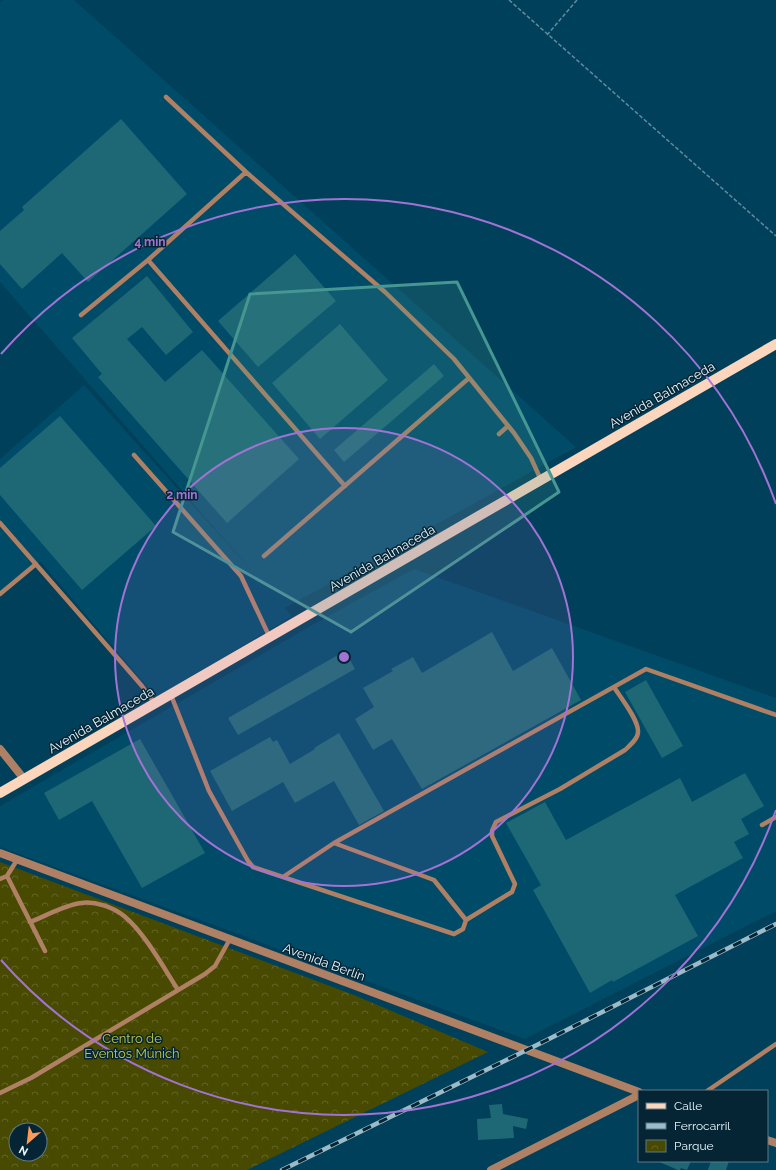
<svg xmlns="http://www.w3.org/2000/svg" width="776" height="1170" viewBox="0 0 776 1170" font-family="Raleway,sans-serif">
<defs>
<pattern id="park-crowns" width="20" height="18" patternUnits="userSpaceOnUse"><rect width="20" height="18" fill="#474a00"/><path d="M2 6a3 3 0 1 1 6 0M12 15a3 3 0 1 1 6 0" fill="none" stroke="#626526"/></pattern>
</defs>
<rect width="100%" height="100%" fill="#00405a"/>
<!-- built -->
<path fill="#004b68" d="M4 0H74L576 447 285 608 292 616 157 698 40 561 0 596V459L84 385 261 581 0 282V2Z
M414 569 776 698V911L525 1039 0 847V806L321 620Z"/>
<!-- park -->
<path fill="url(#park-crowns)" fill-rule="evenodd" d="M0 862 354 995 488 1052 247 1170H0ZM16 1130H40V1154H16Z"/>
<!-- building -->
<path fill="#1e6875" d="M121 119 187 194 88 282 62 253 22 289 0 264V231L24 210 22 207Z
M295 254 336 301 258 367 218 321Z
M147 276 193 332 166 355 142 327 127 339 165 382 202 350 299 459 227 523 98 377 102 374 72 338Z
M340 324 388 380 320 439 272 383Z
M434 364 444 376 344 462 334 450Z
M60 416 156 526 82 590 0 495V468Z
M492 632 513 671 552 648 581 700 422 789 392 739 373 750 355 719 374 707 363 688 393 671 391 669 413 657 422 673Z
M345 651 355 669 238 735 228 718Z
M646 680 683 746 662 758 625 692Z
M339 733 384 811 359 825 334 781 295 803 283 782 232 811 210 771 270 737 273 742 277 740 290 764 315 749 314 748Z
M140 739 205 853 142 888 92 801 59 820 44 793Z
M745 773 764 806 741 819 749 834 734 842 743 858 675 895 698 936 613 982 612 980 590 993 533 890 541 885 506 823 545 802 566 840 680 778 692 802Z
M502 1104 503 1114 528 1119 526 1129 513 1126 514 1138 478 1140 477 1119 491 1118 489 1105Z
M657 1161H691L687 1170 681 1168 680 1170H678Z
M711 1161H729L726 1170H708Z"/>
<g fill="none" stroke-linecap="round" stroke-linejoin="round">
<!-- path -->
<path stroke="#608c9e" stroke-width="1.5" stroke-dasharray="4 2" stroke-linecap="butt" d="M509 0 776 236
M547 35 577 0"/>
<!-- service -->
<path stroke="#af8063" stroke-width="4.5" d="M166 97 246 172 385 292 454 359 514 433 531 458 541 480
M148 260 345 486
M81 315 148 260 246 172
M499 434 508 426
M134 455 241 576 270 638
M0 523 142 686 155 704
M264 556 469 378
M0 594 36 564
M171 695 209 791 248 861 253 867 454 934 463 929 466 920 512 892 515 884 492 836V831L496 822 560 789 625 750C630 745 638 739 638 732 639 720 620 697 614 687
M762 825 776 817
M334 843 646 669 776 715
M7 876 45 951
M283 877 334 843 434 880 466 920
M0 879 7 876 17 860
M30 922C46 916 64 905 81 903 95 901 113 907 124 916 144 932 164 968 178 990
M707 1091 776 1044
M0 1093 31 1078 205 974 215 966 230 939"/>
<!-- minor -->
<path stroke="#af8063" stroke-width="8" d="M0 749 24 779
M491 1170 639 1095"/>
<!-- tertiary -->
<path stroke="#af8063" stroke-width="8" d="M0 853 639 1092
M767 1140 776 1143"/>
<!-- primary -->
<path stroke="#fcd5bd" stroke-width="10" d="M0 793 776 344"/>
<!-- rail casing -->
<g stroke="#9cbbc9" stroke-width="4.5">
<path id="rail" d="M282 1170 545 1041 776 924"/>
</g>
<!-- rail -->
<use href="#rail" stroke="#052534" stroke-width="3" stroke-dasharray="9" stroke-linecap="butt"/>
</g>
<!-- marked area -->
<path fill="#469692" fill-opacity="0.2" stroke="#469692" stroke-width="3" stroke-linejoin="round" d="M457 282 559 492 351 632 173 532 250 294Z"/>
<!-- distance rings -->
<circle cx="344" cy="657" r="229" fill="#a273d5" fill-opacity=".12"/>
<g fill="none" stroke="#a273d5" stroke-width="2">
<circle cx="344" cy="657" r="229"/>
<path d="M776 810A458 458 0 0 1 1 960M1 354A458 458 0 0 1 776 504"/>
</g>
<g text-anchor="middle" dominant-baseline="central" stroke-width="3" stroke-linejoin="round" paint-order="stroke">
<!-- street labels -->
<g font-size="13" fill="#e9f7ff" stroke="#052534">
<text transform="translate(662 395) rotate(-30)">Avenida Balmaceda</text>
<text transform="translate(382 558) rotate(-30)">Avenida Balmaceda</text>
<text transform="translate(101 720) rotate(-30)">Avenida Balmaceda</text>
<text transform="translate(324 962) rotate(20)">Avenida Berlín</text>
</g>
<!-- park labels -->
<g font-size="13" fill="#c2ca49" stroke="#052534">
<text x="132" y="1038">Centro de<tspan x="132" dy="15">Eventos Múnich</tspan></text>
</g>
</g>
<circle cx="344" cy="657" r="6" fill="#a273d5" stroke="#052534" stroke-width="2"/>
<g font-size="12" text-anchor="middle" font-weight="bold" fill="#a273d5" stroke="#052534" stroke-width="3" stroke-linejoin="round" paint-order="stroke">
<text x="150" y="246">4 min</text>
<text x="182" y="499">2 min</text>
</g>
<!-- legend -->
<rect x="638" y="1090" width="130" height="72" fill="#052534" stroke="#607985"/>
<rect x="646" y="1103" width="20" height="6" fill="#fcd5bd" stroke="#607985"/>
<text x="674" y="1110" font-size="12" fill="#e9f7ff">Calle</text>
<rect x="646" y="1123" width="20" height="6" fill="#9cbbc9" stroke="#607985"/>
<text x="674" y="1130" font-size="12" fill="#e9f7ff">Ferrocarril</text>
<rect x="646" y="1140" width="20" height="12" fill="url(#park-crowns)" stroke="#607985"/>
<text x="674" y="1150" font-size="12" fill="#e9f7ff">Parque</text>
<!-- north arrow -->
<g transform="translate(28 1142) rotate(208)"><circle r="19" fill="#052534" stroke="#607985"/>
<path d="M0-3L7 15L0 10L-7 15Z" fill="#fe9b59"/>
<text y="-6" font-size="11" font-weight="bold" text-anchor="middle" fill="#e9f7ff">N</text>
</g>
</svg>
